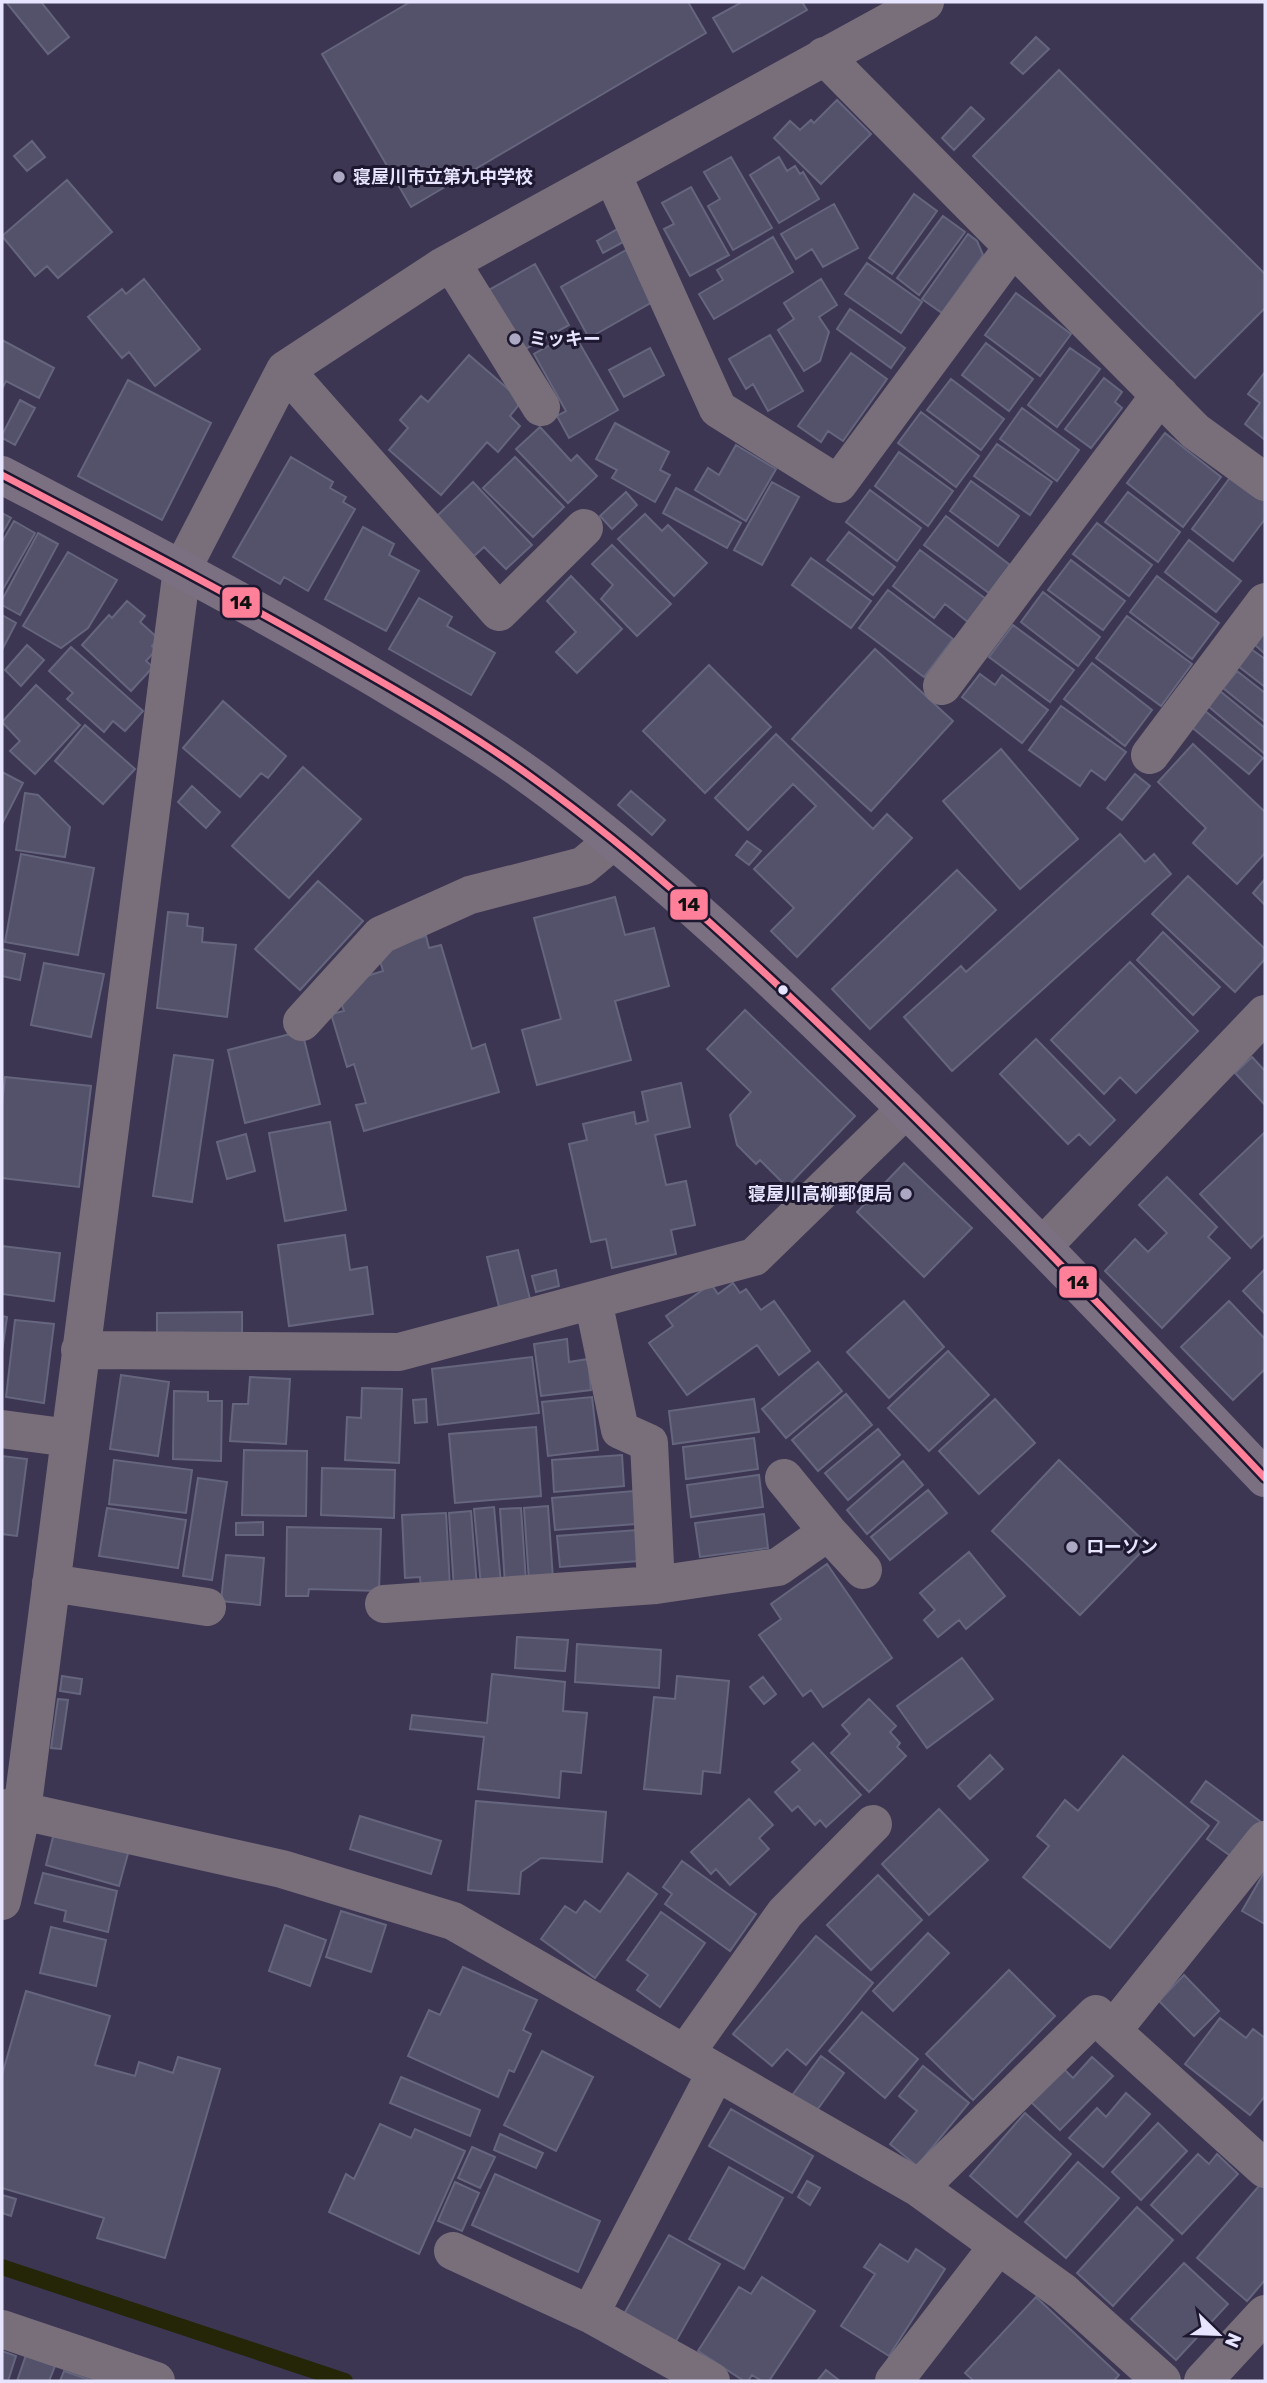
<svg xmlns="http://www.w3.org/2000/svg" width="1267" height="2383" viewBox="0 0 1267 2383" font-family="Rubik,'Noto Sans JP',sans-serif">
<rect width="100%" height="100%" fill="#3d3653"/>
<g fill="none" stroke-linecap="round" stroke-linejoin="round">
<!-- stream -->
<path stroke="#242607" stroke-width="16" d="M2 2267 345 2381"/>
</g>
<!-- building -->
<path fill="#53526a" stroke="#65657e" stroke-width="2" d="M6 2H41L69 37 48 54Z
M410 2H688L706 33 411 207 322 54Z
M742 2H802L807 10 733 52 713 18Z
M1036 37 1049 49 1023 74 1011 63Z
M1059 70 1265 274V308L1195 378 973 156Z
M837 100 871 134 821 184 774 138 790 121 800 130 811 120 814 123Z
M971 107 984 119 954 150 942 138Z
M32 141 45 157 27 171 14 156Z
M731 157 772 228 733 250 708 206 720 199 704 172Z
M779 157 787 171 795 166 800 174 803 172 819 199 779 223 750 175Z
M67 180 112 232 58 278 47 266 35 276 2 236Z
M691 187 729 255 690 276 664 229 674 224 662 203Z
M914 194 937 211 892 274 869 258Z
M834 204 858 248 823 267 812 249 796 259 781 234Z
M943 216 965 232 919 295 897 278Z
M621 227 627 240 603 253 597 241Z
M968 234 977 241 983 255 942 313 922 299Z
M773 237 793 272 714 319 699 294 723 280 717 270Z
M626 250 654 301 589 338 561 287Z
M867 263 922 302 901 333 845 294Z
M535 264 569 325 522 351 489 290Z
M144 279 200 349 155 386 129 352 122 358 88 317 122 289 126 294Z
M821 279 837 305 819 317 829 332 820 361 804 371 778 330 794 319 784 303Z
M1016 293 1071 334 1040 376 985 335Z
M850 309 905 348 891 368 837 329Z
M573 332 618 410 569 438 557 416 566 411 534 354Z
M770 335 803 391 768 411 753 384 746 389 729 359Z
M2 340 54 368 39 398 6 381 2 389Z
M986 343 1033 379 1009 411 962 375Z
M650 348 664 375 624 397 609 370Z
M1070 348 1100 369 1057 427 1028 405Z
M851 353 887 379 843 441 828 431 821 442 798 426Z
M469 355 522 401 510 416 520 426 498 452 487 442 441 495 389 450 408 428 400 420 421 396 428 402Z
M1265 372V440L1245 424 1260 403 1248 394Z
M1104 378 1122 392 1115 402 1122 408 1091 448 1065 429Z
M951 379 1004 419 981 450 927 410Z
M128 380 211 423 162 520 78 476Z
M20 400 35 408 15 445 2 438V435Z
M1022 408 1079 450 1057 481 1000 439Z
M921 412 979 456 956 487 898 443Z
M615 423 669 452 660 470 670 475 655 502 612 478 617 470 596 459Z
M540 427 571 461 577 455 597 476 568 503 516 449Z
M1165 433 1221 477 1183 527 1127 483Z
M997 444 1052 482 1030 515 974 476Z
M736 445 776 469 746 521 695 490 708 468 719 475Z
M899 452 953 491 928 526 875 486Z
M291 457 333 482 330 488 346 497 343 502 355 509 308 591 284 577 280 584 233 557Z
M515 457 564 507 533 537 483 488Z
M1232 475 1265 500V519L1233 561 1192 529Z
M971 481 1019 516 998 546 950 511Z
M473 482 532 545 506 569 484 547 474 556 437 516Z
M772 482 799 497 762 565 734 550Z
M676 488 741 523 727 548 663 513Z
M870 490 921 528 897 561 846 522Z
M626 492 637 505 612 529 600 516Z
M1128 492 1180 532 1158 562 1105 522Z
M2 513 11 518 2 534Z
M645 514 662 531 668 525 707 563 674 596 618 539Z
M946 516 1010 565 989 593 924 545Z
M14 521 35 533 2 591V542Z
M1097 523 1152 565 1129 596 1073 554Z
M363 527 394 544 389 555 419 571 386 631 325 599Z
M849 532 895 567 873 595 827 560Z
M38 533 58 544 20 615 2 605V600Z
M1189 540 1241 581 1216 612 1165 572Z
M612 545 671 604 637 636 601 599 613 585 592 564Z
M920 550 986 599 968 622 945 604 934 618 893 586Z
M68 552 117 580 88 628 61 648 23 626Z
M811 558 871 601 851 628 792 585Z
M1071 560 1125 601 1103 630 1048 590Z
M571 576 622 629 577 673 556 652 576 632 547 601Z
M1157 576 1219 623 1192 659 1130 612Z
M888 590 953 639 924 677 859 628Z
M1043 592 1100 637 1078 666 1021 622Z
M419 598 452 617 447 626 495 653 471 695 389 649Z
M127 601 145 616 140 622 159 639 152 646 156 650 146 661 153 667 131 691 82 645 109 615 112 618Z
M2 615 16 623 2 650Z
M1127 616 1192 664 1161 706 1096 658Z
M1013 625 1074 670 1050 702 989 657Z
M1265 632V654L1255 645Z
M27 645 44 660 21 686 5 670Z
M71 647 143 711 125 731 113 721 104 732 67 699 73 693 49 671Z
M875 649 953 721 871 811 792 739Z
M1251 649 1265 659V687L1238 666Z
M1092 663 1152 710 1125 746 1064 699Z
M709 665 771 727 705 793 643 731Z
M1237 671 1265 693V722L1223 688Z
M980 674 995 685 1002 675 1048 710 1022 743 962 697Z
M36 685 80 725 35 774 10 751 20 741 2 722Z
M1220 691 1265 728V754L1208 706Z
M223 701 286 756 268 778 261 773 240 797 183 748Z
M1061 706 1126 752 1105 780 1091 770 1080 786 1029 750Z
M1204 710 1263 758 1249 774 1190 726Z
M85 725 135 769 103 804 55 761Z
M776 734 873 829 887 814 912 838 797 957 771 931 794 908 754 869 816 806 793 784 748 830 715 798Z
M1193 744 1265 812V853L1237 884 1193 843 1206 828 1158 782Z
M1001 749 1078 839 1020 889 943 801Z
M303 767 361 819 289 898 232 846Z
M2 772 23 783 2 824Z
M1135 774 1150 786 1122 820 1107 808Z
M192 786 220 812 206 828 178 802Z
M631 791 665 820 652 835 618 805Z
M25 793 38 795 70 827 65 857 16 850Z
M1120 834 1145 862 1154 854 1171 874 952 1071 904 1017 961 966 966 972Z
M747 841 761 851 749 865 736 855Z
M21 854 94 868 78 955 5 942Z
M957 870 996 910 870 1029 832 989Z
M1188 876 1265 949V959L1235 992 1152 914Z
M1265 879V905L1253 893Z
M318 881 363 921 300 990 255 949Z
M615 897 625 935 654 928 669 986 615 1001 631 1060 537 1085 522 1030 561 1019 534 918Z
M168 912 188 914 187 926 203 928 202 942 236 945 227 1017 157 1008Z
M1163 932 1220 987 1193 1015 1137 960Z
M426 936 429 948 441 945 472 1049 485 1044 499 1092 364 1131 356 1105 366 1103 354 1064 347 1067 331 1014 344 1011 340 1000 344 983 383 971 377 950Z
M2 949 25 954 20 980 2 976Z
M1130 962 1198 1031 1136 1093 1120 1077 1104 1094 1051 1040Z
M44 963 104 974 91 1037 31 1025Z
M745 1010 855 1116 787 1187 760 1160 756 1164 737 1145 730 1115 751 1092 707 1049Z
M302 1031 320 1104 245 1123 228 1050Z
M1036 1039 1115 1120 1090 1145 1079 1134 1068 1144 1000 1074Z
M174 1055 213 1060 192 1202 153 1196Z
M1252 1057 1265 1071V1105L1235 1073Z
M5 1077 91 1086 79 1187 2 1178V1105Z
M681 1083 690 1127 655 1135 666 1185 686 1181 695 1225 671 1230 676 1254 612 1268 606 1239 591 1242 569 1144 587 1140 583 1124 634 1112 636 1124 648 1121 642 1092Z
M330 1122 346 1210 285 1221 269 1133Z
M1265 1132V1234L1251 1248 1200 1194Z
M246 1134 255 1171 227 1179 217 1142Z
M904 1163 972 1228 924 1277 857 1212Z
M1167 1177 1217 1227 1208 1237 1230 1258 1162 1328 1105 1271 1135 1239 1148 1252 1167 1233 1139 1205Z
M345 1235 350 1270 367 1267 373 1314 289 1326 278 1245Z
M2 1246 60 1253 54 1301 2 1294Z
M518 1250 530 1299 499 1307 487 1257Z
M1265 1269V1314L1243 1291Z
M556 1270 559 1286 536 1292 532 1276Z
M733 1283 740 1293 746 1289 761 1310 774 1301 810 1351 779 1375 757 1345 687 1395 649 1343 673 1326 666 1316 711 1284 718 1294Z
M904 1301 944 1347 889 1398 847 1352Z
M1229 1301 1265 1339V1369L1233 1400 1181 1347Z
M242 1312V1341L157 1342V1313Z
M2 1316 7 1317 2 1352Z
M15 1320 54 1324 44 1403 6 1397Z
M567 1339 569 1362 588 1359 591 1390 541 1396 534 1344Z
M948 1351 989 1395 929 1451 888 1408Z
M532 1357 539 1413 438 1425 432 1369Z
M818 1362 842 1391 786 1438 762 1409Z
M121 1375 169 1382 158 1456 110 1449Z
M250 1377 290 1379 286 1444 230 1441 233 1404H248Z
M362 1388 402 1389 399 1463 345 1460 347 1417 361 1418Z
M174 1391 208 1392V1401H222L221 1461 173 1459Z
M846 1394 872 1425 818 1471 792 1440Z
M592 1397 598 1450 548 1456 542 1402Z
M426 1399 427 1422 415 1423 413 1400Z
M754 1399 759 1432 673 1444 669 1411Z
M995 1399 1035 1443 979 1494 939 1451Z
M536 1427 541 1496 455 1503 449 1434Z
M878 1429 900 1455 848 1500 825 1473Z
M754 1438 758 1469 686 1479 683 1447Z
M244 1450 307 1451 306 1516 242 1515Z
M622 1455 624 1486 554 1492 552 1460Z
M2 1456 27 1459 17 1536 2 1534Z
M114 1460 192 1470 186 1513 109 1504Z
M1059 1460 1148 1545 1080 1615 992 1531Z
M903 1461 923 1485 867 1534 847 1510Z
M322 1468 395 1470 394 1518 321 1515Z
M759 1475 763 1507 691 1517 687 1485Z
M198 1478 227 1482 212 1580 183 1576Z
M928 1490 947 1513 890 1560 871 1537Z
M634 1491 636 1524 555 1530 552 1498Z
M548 1506 553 1579 529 1581 524 1508Z
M494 1507 501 1584 481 1586 474 1509Z
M107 1508 186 1520 178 1568 99 1556Z
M521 1508 526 1582 505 1584 500 1509Z
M471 1511 477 1587 454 1589 449 1513Z
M446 1513 450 1588 421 1590 420 1577 405 1578 402 1515Z
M764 1514 768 1548 700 1557 695 1523Z
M263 1522V1535H236V1523Z
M287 1527 381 1529 379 1591 309 1589 308 1596H286Z
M637 1530 639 1561 560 1567 557 1536Z
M969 1552 1005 1596 966 1629 959 1620 938 1637 924 1620 935 1610 920 1593Z
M226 1555 264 1558 260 1605 221 1601Z
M827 1564 892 1658 823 1707 811 1690 803 1696 759 1635 781 1619 771 1604Z
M517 1637 568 1640 565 1671 515 1668Z
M577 1644 661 1650 659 1688 575 1682Z
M962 1658 993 1699 927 1748 897 1706Z
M492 1674 565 1682 563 1711 587 1713 581 1773 561 1771 559 1798 478 1789 484 1737 410 1729 412 1715 487 1723Z
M62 1676 82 1679 80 1694 60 1691Z
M677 1676 729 1681 720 1773 703 1771 701 1794 644 1789 654 1697 675 1699Z
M763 1677 776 1694 764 1704 750 1687Z
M58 1699 68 1700 61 1749 51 1748Z
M869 1699 896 1726 890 1732 900 1743 897 1747 906 1756 869 1792 831 1753 850 1734 842 1725Z
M813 1743 861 1795 826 1827 820 1820 815 1825 798 1806 792 1811 775 1792 800 1770 792 1762Z
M990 1755 1003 1769 970 1799 958 1786Z
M1123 1756 1209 1826 1110 1948 1023 1877 1049 1846 1037 1836 1065 1800 1078 1811Z
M1206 1781 1265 1825 1239 1862 1207 1839 1219 1822 1191 1802Z
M749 1799 773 1825 759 1838 769 1849 730 1885 716 1869 711 1874 691 1852Z
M476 1801 606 1812 602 1862 541 1858 521 1872 519 1894 468 1890Z
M939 1809 988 1860 929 1915 882 1864Z
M360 1816 441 1841 431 1874 350 1849Z
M55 1829 129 1850 119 1886 46 1865Z
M682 1861 756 1914 730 1951 665 1904 672 1894 663 1887Z
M1265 1871V1924L1242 1911Z
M43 1873 117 1891 108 1932 64 1921 66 1911 35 1903Z
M628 1873 657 1894 595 1978 541 1939 565 1906 576 1913 585 1901 600 1912Z
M878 1875 922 1920 871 1970 827 1925Z
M341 1911 386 1925 371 1972 326 1957Z
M661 1912 705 1943 660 2007 637 1990 648 1975 627 1960Z
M285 1925 326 1940 310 1986 269 1971Z
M51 1927 106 1940 96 1986 40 1973Z
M928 1933 949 1953 893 2011 873 1991Z
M816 1936 873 1983 806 2065 787 2049 772 2066 733 2034Z
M463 1967 537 2000 523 2030 531 2034 514 2072 509 2070 498 2097 408 2056 429 2010 440 2015Z
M1009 1970 1055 2016 973 2100 926 2054Z
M1184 1975 1219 2011 1194 2036 1159 2001Z
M26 1991 110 2016 95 2065 135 2076 139 2062 173 2073 178 2057 220 2069 165 2258 97 2238 104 2218 2 2188V2075Z
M862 2012 918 2059 885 2098 829 2051Z
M1220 2018 1246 2038 1253 2029 1265 2038V2096L1250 2115 1185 2064Z
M542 2051 593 2077 556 2151 504 2125Z
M821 2056 844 2073 814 2114 791 2097Z
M1092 2057 1113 2076 1060 2130 1030 2101 1062 2067 1073 2078Z
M923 2066 969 2103 917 2166 890 2144 917 2111 899 2096Z
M401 2077 480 2110 470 2136 390 2103Z
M1126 2093 1150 2114 1103 2167 1069 2138 1097 2108 1106 2117Z
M731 2109 813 2156 792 2193 709 2146Z
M1025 2113 1071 2154 1017 2217 970 2176Z
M1158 2123 1187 2151 1141 2200 1112 2172Z
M380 2124 411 2138 415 2129 465 2151 419 2254 329 2212 346 2174 354 2179Z
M500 2134 543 2153 536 2168 494 2150Z
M472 2147 495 2157 480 2188 458 2178Z
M1198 2154 1209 2164 1217 2154 1238 2174 1182 2234 1151 2205Z
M1078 2162 1119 2198 1066 2258 1025 2222Z
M729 2167 783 2198 744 2269 689 2239Z
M495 2174 600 2221 578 2272 472 2225Z
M1265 2179V2280L1247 2301 1197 2258Z
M807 2181 820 2188 810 2205 798 2197Z
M455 2182 479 2193 462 2231 438 2221Z
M2 2195 16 2199 11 2216 2 2213Z
M1137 2207 1173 2240 1113 2306 1077 2273Z
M669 2235 720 2264 675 2343 624 2314Z
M880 2244 908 2262 916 2249 945 2269 889 2356 841 2326 875 2274 864 2267Z
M1184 2263 1228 2304 1176 2360 1131 2319Z
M762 2277 815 2311 769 2381H762L752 2375 748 2381H744L698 2351 739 2287 751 2294Z
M1036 2297 1119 2375 1114 2381H974L965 2373Z
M2 2351 16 2356 8 2381H2Z
M26 2355 55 2366 49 2381H17Z
M826 2370 840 2381H817Z
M64 2371 93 2381H60Z"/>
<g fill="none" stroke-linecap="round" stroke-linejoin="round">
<!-- minor -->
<path stroke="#796f7b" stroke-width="38" d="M824 56 1195 431 1265 482
M612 174 718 409 838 484 1013 247
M451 262 541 407
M285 370 499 612 584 528
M942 686 1160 395
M1150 755 1265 602
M302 1022 381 935 470 895 583 866 613 841
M1043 1246 1265 1014
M593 1300 620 1430 649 1443 656 1585
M80 1350 399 1352 754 1257 906 1109
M2 1429 70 1438
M784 1478 828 1532 863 1570
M51 1583 207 1607
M384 1604 656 1585 778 1567 828 1532
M2 1808 22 1811 282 1869 453 1921 919 2188 1063 2292 1162 2381
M2 1901 22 1811 182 569 285 370 442 267 925 2
M1112 2031 1265 2169
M685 2054 785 1913 873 1824
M919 2188 1096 2014 1112 2031 1265 1840
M453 2251 590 2314 711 2381
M590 2314 716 2072
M2 2329 156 2381
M894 2381 998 2246
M1203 2381 1265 2314"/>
<!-- major -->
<path stroke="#7a7081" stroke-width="38" d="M2 475C127 540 253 606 375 678 435 714 497 750 553 793 664 877 765 972 865 1069 1002 1202 1133 1340 1265 1478"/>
<!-- bus-1 casing -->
<g stroke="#1d1830" stroke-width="12">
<path id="bus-1" d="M2 475C120 537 239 599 354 666 415 701 477 737 534 779 646 860 748 956 848 1052 991 1190 1128 1334 1265 1478"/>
</g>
<!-- bus-1 -->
<use href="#bus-1" stroke="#ff8098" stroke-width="7"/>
</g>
<!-- markers -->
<g fill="#aca7c3" stroke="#1d1830" stroke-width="2.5">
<circle cx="339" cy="177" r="7"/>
<circle cx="515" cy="339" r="7"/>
<circle cx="906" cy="1194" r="7"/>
<circle cx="1072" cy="1547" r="7"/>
</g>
<circle fill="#e7e4ff" stroke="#1d1830" stroke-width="2.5" cx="783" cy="990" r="6"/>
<g text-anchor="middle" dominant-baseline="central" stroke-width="6" stroke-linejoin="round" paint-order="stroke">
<!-- poi labels -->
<g font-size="18" font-weight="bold" fill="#e7e4ff" stroke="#1d1830" text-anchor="start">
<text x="353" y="177">寝屋川市立第九中学校</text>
<text x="529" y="339">ミッキー</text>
<text x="892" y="1194" text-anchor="end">寝屋川高柳郵便局</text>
<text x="1086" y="1547">ローソン</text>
</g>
</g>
<g stroke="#1d1830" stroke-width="2.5">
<rect x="221" y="586" width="40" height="33" rx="7" fill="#ff8098"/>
<rect x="669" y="888" width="40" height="33" rx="7" fill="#ff8098"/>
<rect x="1058" y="1265" width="40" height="34" rx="7" fill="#ff8098"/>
</g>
<g font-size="19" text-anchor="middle" font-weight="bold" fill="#111">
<text x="241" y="609">14</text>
<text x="689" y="911">14</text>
<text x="1078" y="1289">14</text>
</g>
<!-- border -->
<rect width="1267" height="2383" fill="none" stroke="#e7e4ff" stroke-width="7"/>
<!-- north arrow -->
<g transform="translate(1218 2334) rotate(113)" stroke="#1d1830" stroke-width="5" paint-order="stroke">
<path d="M0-5L12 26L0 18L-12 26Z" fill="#e7e4ff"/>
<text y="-10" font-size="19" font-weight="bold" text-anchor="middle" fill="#e7e4ff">N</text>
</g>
</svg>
